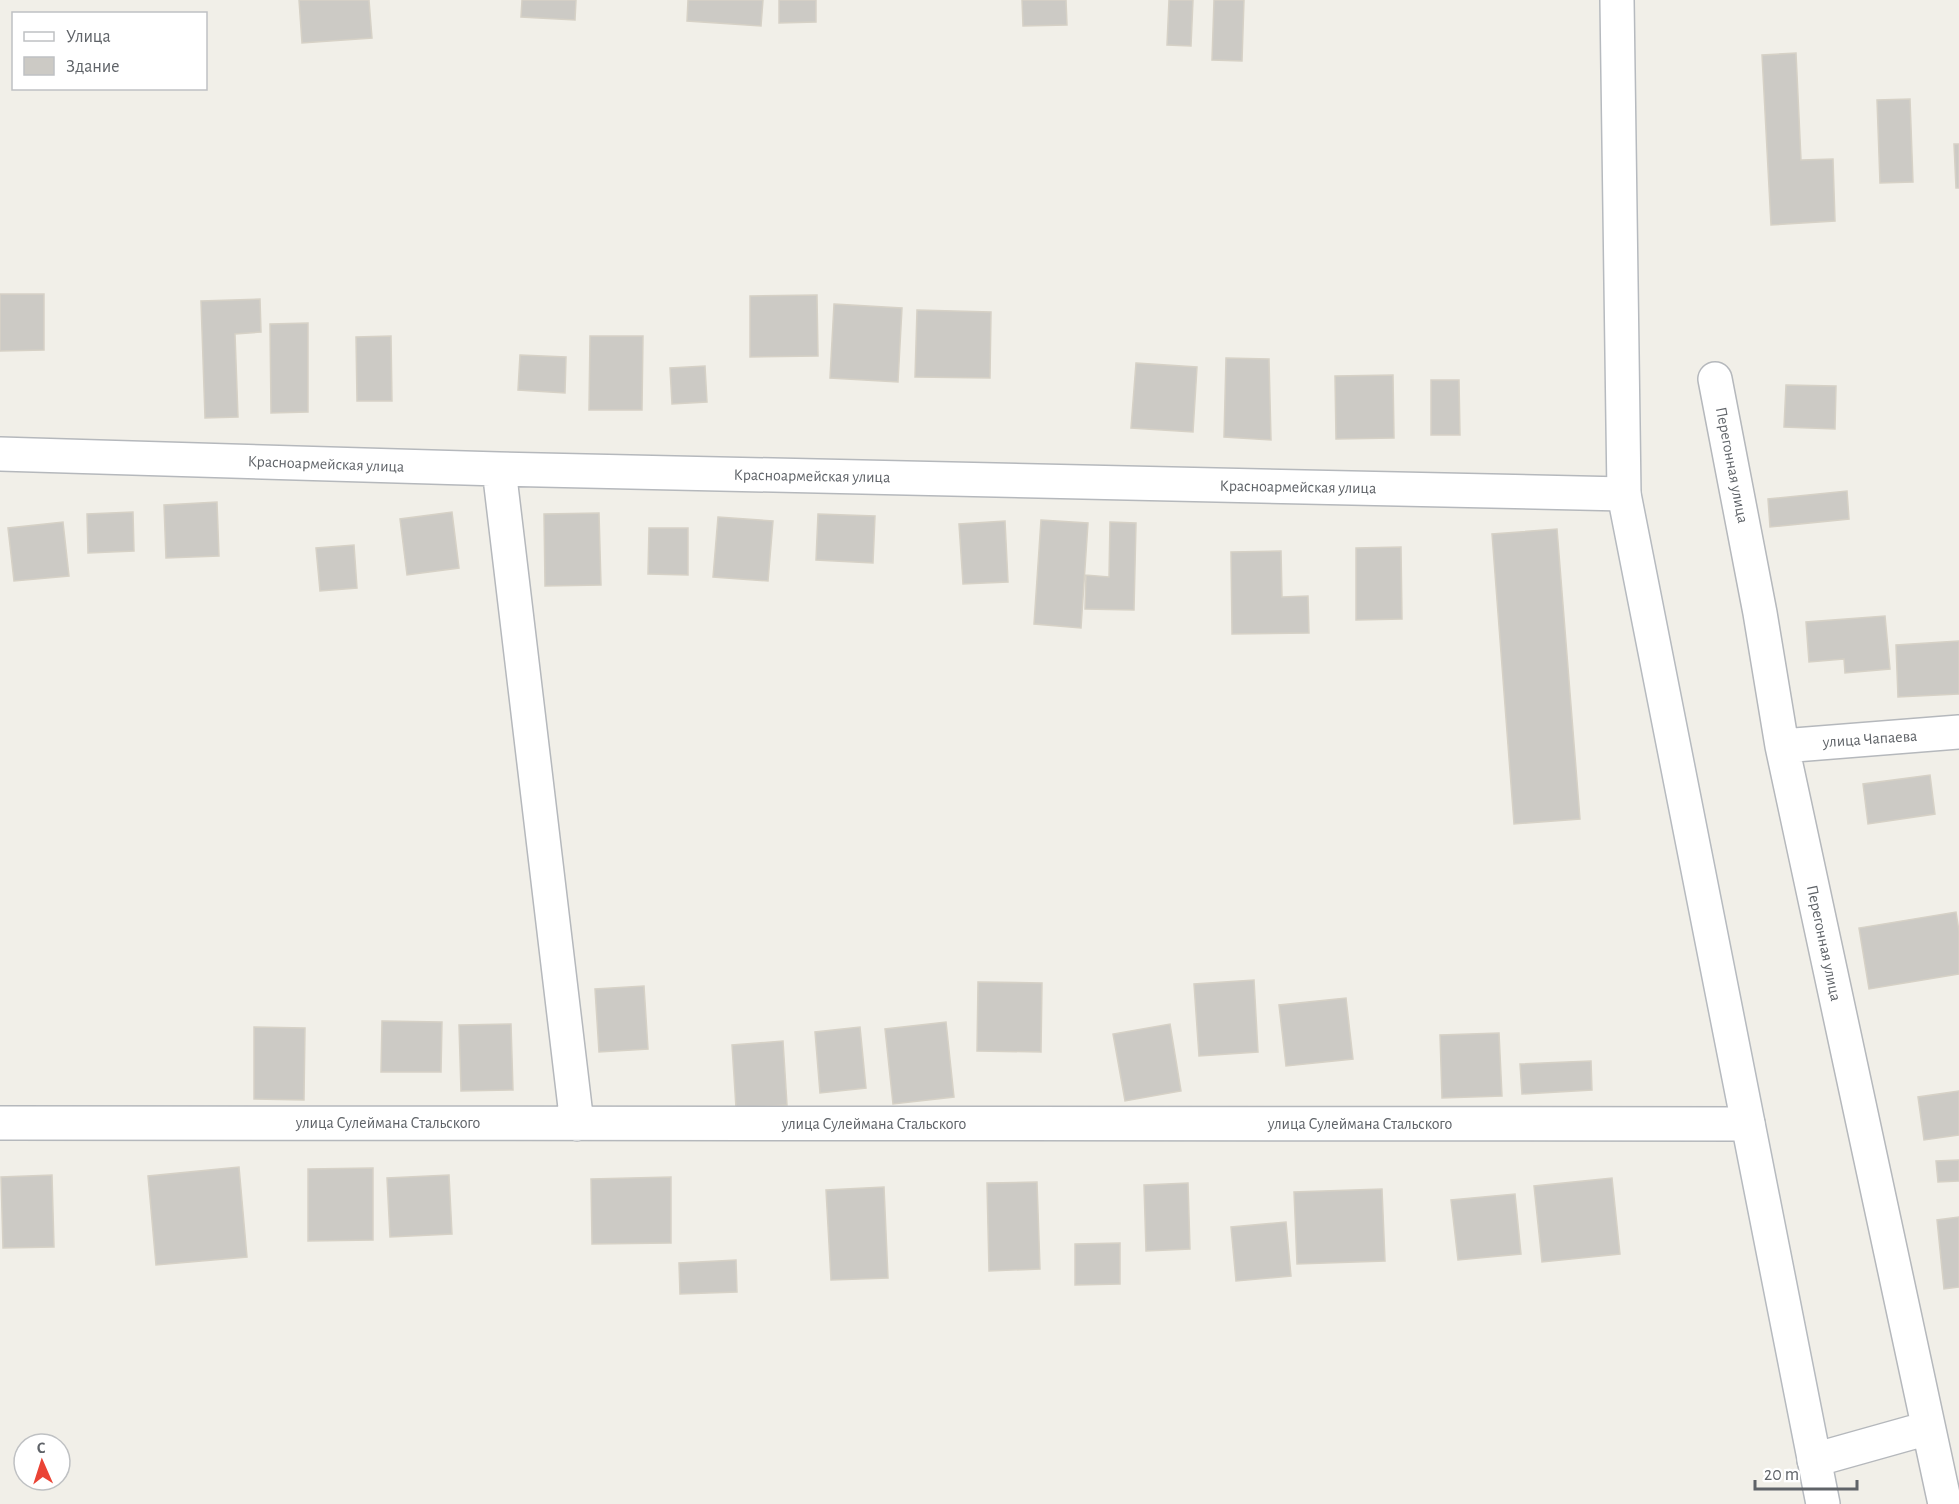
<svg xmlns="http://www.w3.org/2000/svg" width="1959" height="1504" viewBox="0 0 1959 1504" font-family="'Alegreya Sans',sans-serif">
<rect width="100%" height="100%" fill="#f1efe8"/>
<!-- building -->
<path fill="#cccac5" stroke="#d6d1c6" stroke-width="1.5" d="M299 0H369L372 38 302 43Z
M522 0H576L575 20 521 17Z
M688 0H763L761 26 687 21Z
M779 0H816V22L779 23Z
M1022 0H1066L1067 25 1023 26Z
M1169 0H1193L1191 46 1167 45Z
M1214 0H1244L1242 61 1212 60Z
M1796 53 1801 160 1833 159 1835 221 1771 225 1762 55Z
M1910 99 1913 182 1880 183 1877 100Z
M1954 144H1959V188H1956Z
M0 294H44V350L0 351Z
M817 295 818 356 750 357V296Z
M260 299 261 332 235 334 238 417 205 418 201 301Z
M834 304 902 308 898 382 830 378Z
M917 310 991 312 990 378 915 377Z
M308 323V412L271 413 270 324Z
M391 336 392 401H357L356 337Z
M590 336H643L642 410H589Z
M520 355 566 357 565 393 518 390Z
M1226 358 1269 359 1271 440 1224 437Z
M1136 363 1197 367 1193 432 1131 428Z
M705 366 707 402 672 404 670 368Z
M1393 375 1394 438 1336 439 1335 376Z
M1431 380H1459L1460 435H1431Z
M1786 385 1836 386 1835 429 1784 427Z
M1847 491 1849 519 1770 527 1768 499Z
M217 502 219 556 166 558 164 505Z
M133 512 134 551 88 553 87 514Z
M452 512 459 568 407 575 400 519Z
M599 513 601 585 545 586 544 514Z
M818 514 875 516 873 563 816 560Z
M718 517 773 521 768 581 713 577Z
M1041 520 1088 523 1081 628 1034 624Z
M1005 521 1008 582 963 584 959 524Z
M63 522 69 576 14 581 8 528Z
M1110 522 1136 523 1134 610 1085 609 1086 575 1109 577Z
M649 528H688V575L648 574Z
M1557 529 1580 819 1514 824 1492 534Z
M354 545 357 588 320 591 316 548Z
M1401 547 1402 619 1356 620V548Z
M1281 551 1282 597 1308 596 1309 633 1232 634 1231 552Z
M1885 616 1890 669 1845 673 1844 659 1809 662 1806 622Z
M1959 641V694L1898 697 1896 645Z
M1930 775 1935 814 1868 824 1863 784Z
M1956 912 1959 931V974L1869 989 1859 928Z
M1254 980 1258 1052 1199 1056 1194 984Z
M978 982 1042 983 1041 1052 977 1051Z
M644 986 648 1049 599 1052 595 989Z
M1346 998 1353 1059 1286 1066 1279 1005Z
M382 1021 442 1022 441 1072H381Z
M946 1022 954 1097 893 1104 885 1029Z
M511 1024 513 1090 461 1091 459 1025Z
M1170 1024 1181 1091 1125 1101 1113 1034Z
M254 1027 305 1028 304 1100 254 1099Z
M860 1027 866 1088 820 1093 815 1032Z
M1499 1033 1502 1096 1442 1098 1440 1035Z
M783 1041 787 1105 736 1108 732 1045Z
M1591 1061 1592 1090 1522 1094 1520 1064Z
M1959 1091V1135L1924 1140 1918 1097Z
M1959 1160V1181L1938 1182 1936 1161Z
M239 1167 247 1257 156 1265 148 1176Z
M373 1168V1240L308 1241V1169Z
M52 1175 54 1247 3 1248 1 1177Z
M449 1175 452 1234 390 1237 387 1178Z
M671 1177V1243L592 1244 591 1179Z
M1612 1178 1620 1254 1542 1262 1534 1186Z
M1037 1182 1040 1269 989 1271 987 1183Z
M1188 1183 1190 1249 1146 1251 1144 1185Z
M884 1187 888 1278 831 1280 826 1190Z
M1382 1189 1385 1261 1297 1264 1294 1192Z
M1515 1194 1521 1254 1458 1260 1451 1200Z
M1959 1217V1287L1944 1289 1937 1220Z
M1286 1222 1291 1276 1236 1281 1231 1227Z
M1120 1243V1284L1075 1285V1244Z
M736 1260 737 1292 680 1294 679 1263Z"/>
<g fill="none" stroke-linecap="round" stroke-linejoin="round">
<!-- street casing -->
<g stroke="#b5b8bc" stroke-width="36">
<path id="street" d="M1715 379 1760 613 1782 746 1945 1504
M0 454 499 469 1624 494
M499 469 577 1124
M1782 746 1959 732
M0 1123 1748 1124
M1814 1460 1928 1428"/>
</g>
<!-- secondary casing -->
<g stroke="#b6babf" stroke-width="36">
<path id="secondary" d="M1617 0 1624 494 1823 1504"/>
</g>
<!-- street -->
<use href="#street" stroke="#fff" stroke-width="33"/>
<!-- secondary -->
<use href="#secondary" stroke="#fff" stroke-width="33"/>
</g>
<g text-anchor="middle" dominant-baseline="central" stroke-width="6" stroke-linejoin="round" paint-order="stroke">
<!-- street labels -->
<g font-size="16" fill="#5f6368" stroke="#fff">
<text transform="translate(326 464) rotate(2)">Красноармейская улица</text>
<text transform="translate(1732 465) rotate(79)">Перегонная улица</text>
<text transform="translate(812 476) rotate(1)">Красноармейская улица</text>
<text transform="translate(1298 487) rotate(1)">Красноармейская улица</text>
<text transform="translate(1870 739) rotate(-4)">улица Чапаева</text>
<text transform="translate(1824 943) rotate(78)">Перегонная улица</text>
<text x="388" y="1123">улица Сулеймана Стальского</text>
<text x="874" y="1124">улица Сулеймана Стальского</text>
<text x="1360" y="1124">улица Сулеймана Стальского</text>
</g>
</g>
<!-- legend -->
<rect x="12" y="12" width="195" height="78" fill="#ffffff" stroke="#bfc1c3" stroke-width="1.5"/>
<rect x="24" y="32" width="30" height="9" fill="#ffffff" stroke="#bfc1c3" stroke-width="1.5"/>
<text x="66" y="42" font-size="18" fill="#5f6368">Улица</text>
<rect x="24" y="57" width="30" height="18" fill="#cccac5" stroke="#bfc1c3" stroke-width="1.5"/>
<text x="66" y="72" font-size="18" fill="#5f6368">Здание</text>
<!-- north arrow -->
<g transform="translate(42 1462) rotate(357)"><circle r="28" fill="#ffffff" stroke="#bfc1c3" stroke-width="1.5"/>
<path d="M0-4.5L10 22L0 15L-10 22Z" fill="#ea4335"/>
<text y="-9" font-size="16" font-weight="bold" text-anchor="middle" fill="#5f6368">С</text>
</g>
<!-- scale -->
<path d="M1755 1480v9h102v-9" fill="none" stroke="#5f6368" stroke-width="3"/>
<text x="1764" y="1480" font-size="18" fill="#5f6368" stroke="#ffffff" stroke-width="4.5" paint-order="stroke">20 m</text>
</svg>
